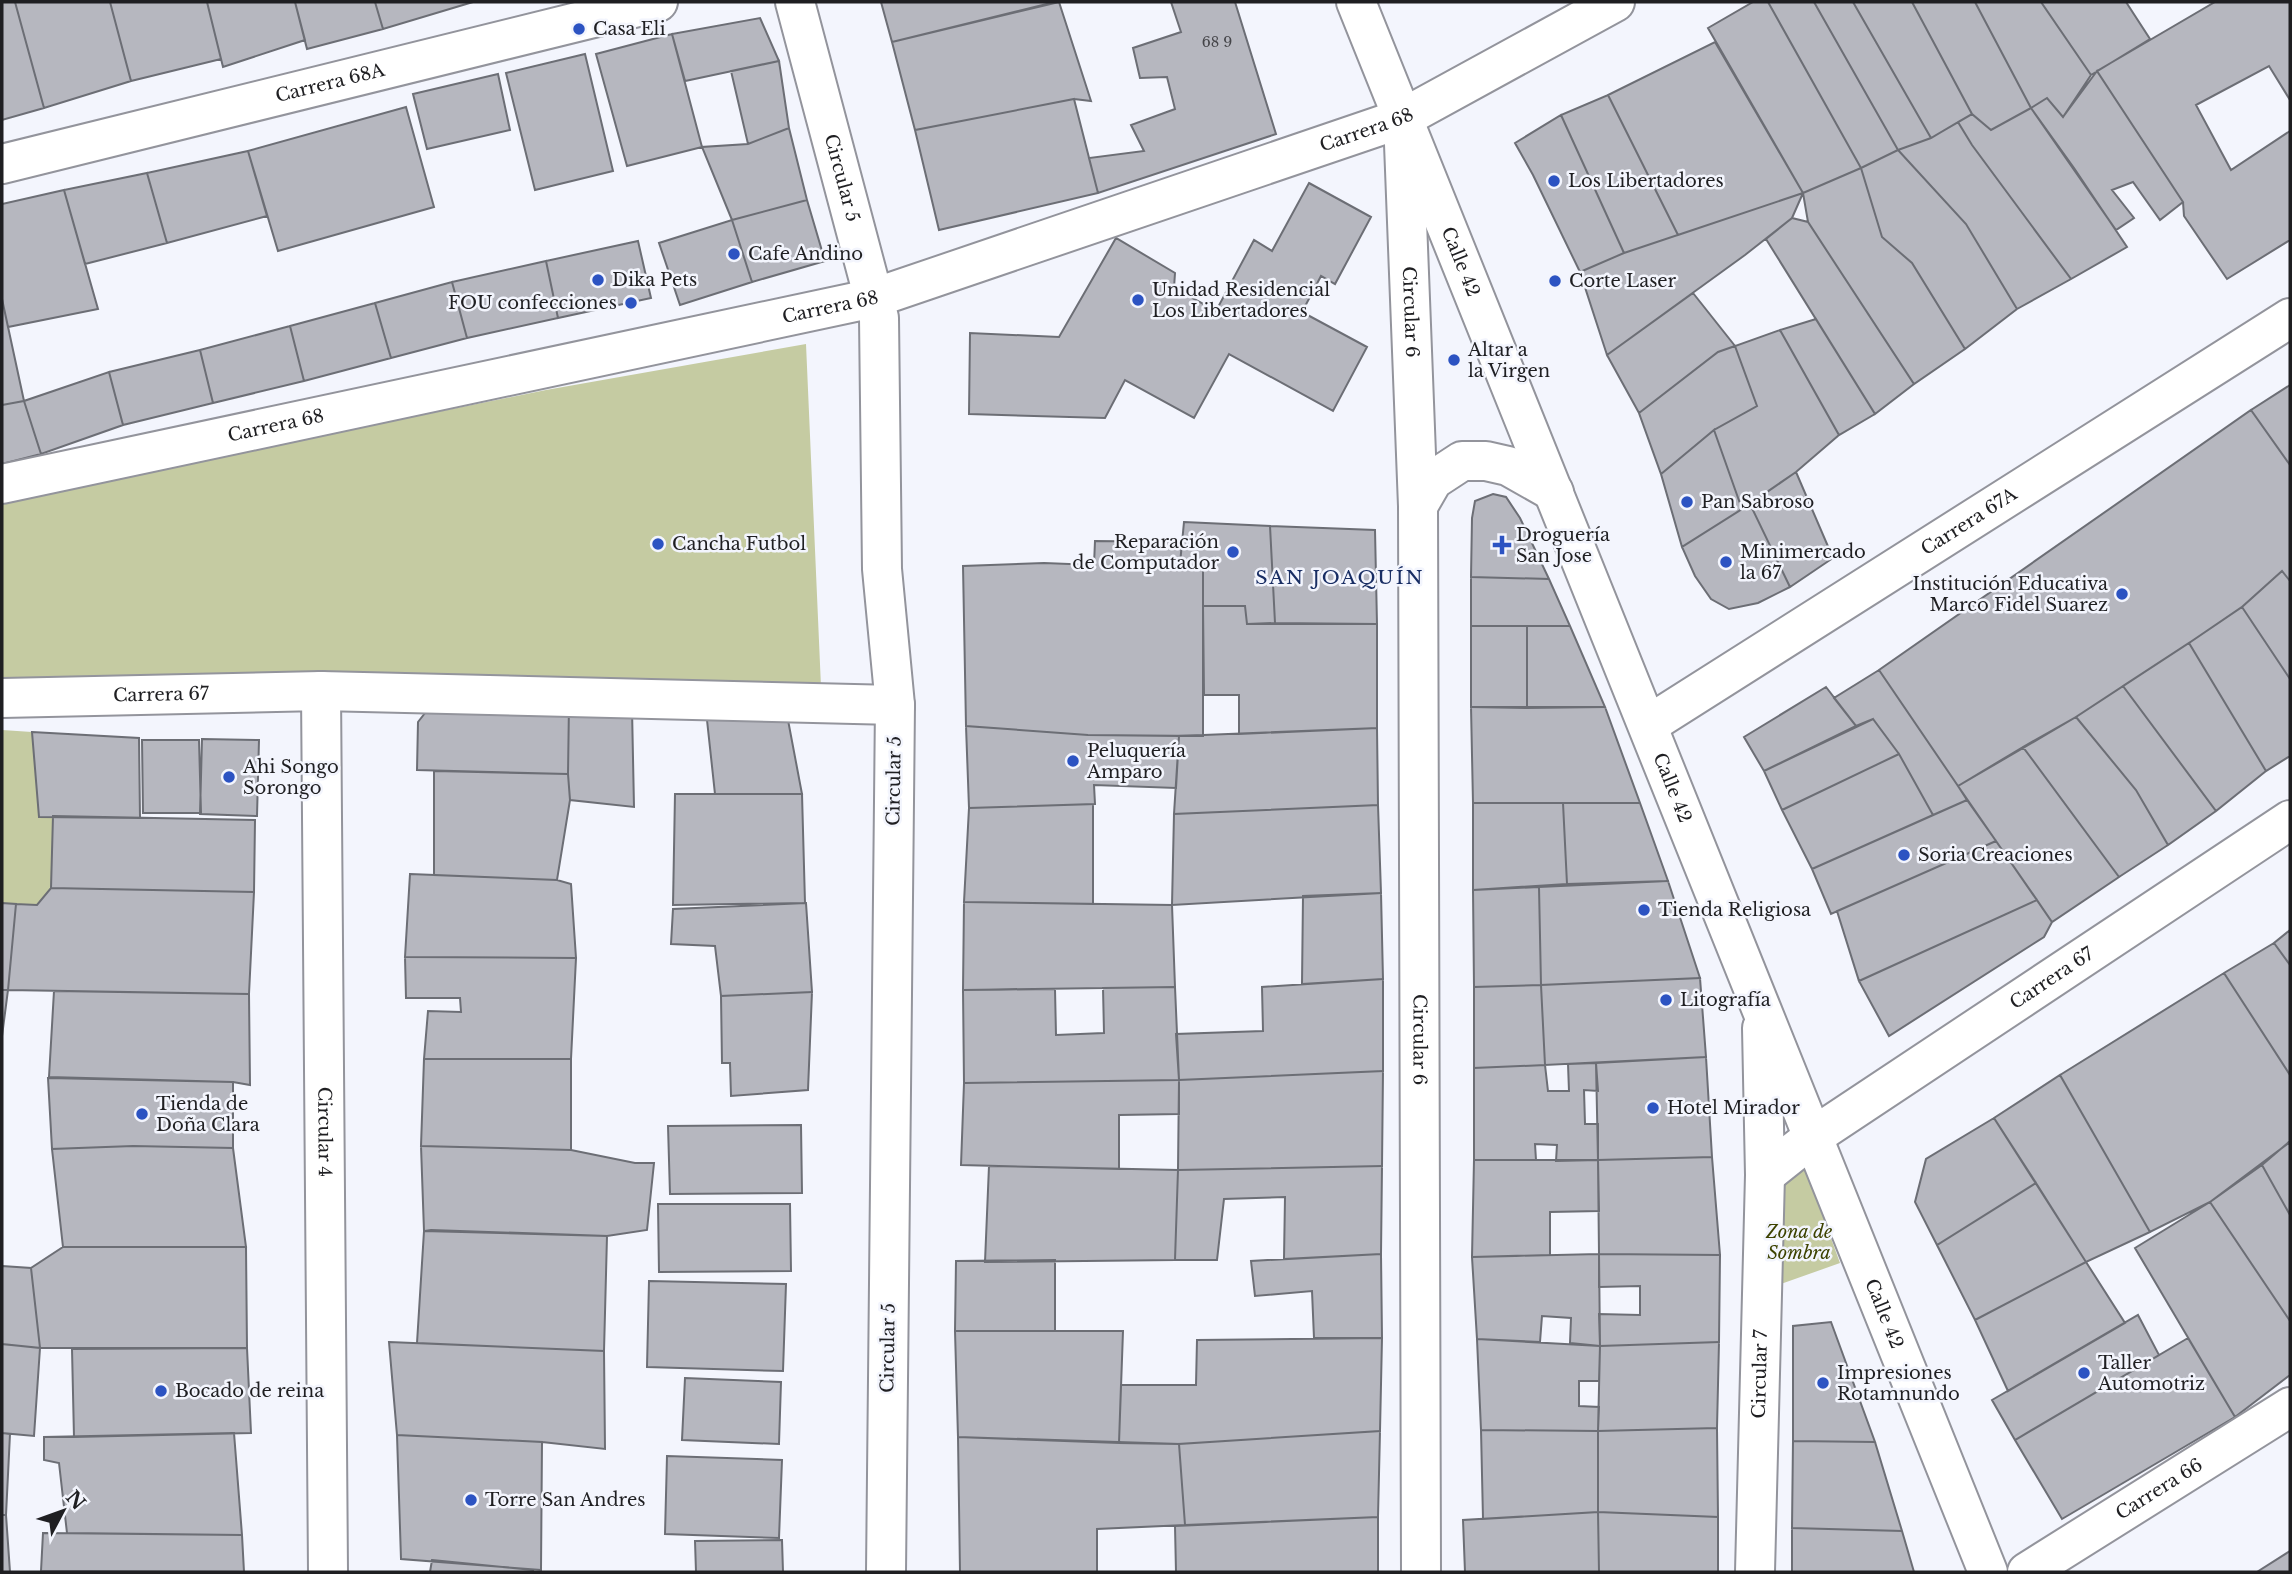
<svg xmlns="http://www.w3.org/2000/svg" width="2292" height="1574" font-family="'Libre Baskerville',serif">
<rect width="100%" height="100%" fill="#f3f5fd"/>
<path fill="#c5cba2" d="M806,344L821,687L317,674L2,679V500L546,390Z
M2,730L32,732L39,816H53L51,888L37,905L2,903Z
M1802,1159L1840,1263L1767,1289L1768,1171Z"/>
<path fill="#b6b7bf" stroke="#6c6e75" stroke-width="2" d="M2,2H15L44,108L2,120Z
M15,2H110L131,81L44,108Z
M110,2H207L221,59L131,81Z
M207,2H295L305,40L223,67Z
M295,2H375L383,29L307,49Z
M375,2H473L383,29Z
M881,2H1055L892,42Z
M1059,2L1091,101L1074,99L915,130L892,42Z
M1171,2H1235L1276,134L1098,193L1089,158L1144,151L1131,125L1175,109L1167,77L1140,78L1133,48L1181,32Z
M1753,2H1768L1861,168L1803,193L1708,28Z
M1768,2H1814L1898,150L1861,168Z
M1814,2H1853L1931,138L1898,150Z
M1853,2H1912L1972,114L1931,138Z
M1912,2H1975L2031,108L1991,130L1972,114Z
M1975,2H2041L2091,75L2063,117L2047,98L2031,108Z
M2041,2H2126L2150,39L2091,75Z
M2215,2H2290V100L2269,66L2196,105L2231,170L2290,131V240L2227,279L2184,216L2183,202L2097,71Z
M760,18L779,61L685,81L672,34Z
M672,34L702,147L627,166L596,54Z
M1715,42L1803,193L1678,235L1608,95Z
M585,54L613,171L535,190L506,73Z
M779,61L789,128L748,144L731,71Z
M2097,71L2183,202L2160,220L2133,182L2112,190L2134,218L2116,230L2031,108L2047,98L2063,117Z
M498,74L510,130L427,149L413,94Z
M1608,95L1678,235L1624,253L1561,115Z
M1074,99L1098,193L939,230L915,130Z
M406,107L434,207L278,251L248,151Z
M2031,108L2074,168L2127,247L2071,279L1972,145L1958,122L1972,114L1991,130Z
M1561,115L1624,253L1580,272L1533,175L1515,143Z
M1958,122L1972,145L2071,279L2017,309L1966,224L1898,150L1931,138Z
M789,128L807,200L732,220L702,147L748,144Z
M1898,150L1966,224L2017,309L1965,349L1912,263L1882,237L1861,168Z
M248,151L267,216L167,243L147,173Z
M1861,168L1882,237L1912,263L1965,349L1914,384L1808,222L1803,193Z
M147,173L167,243L85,264L64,190Z
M1309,183L1371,217L1335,284L1321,276L1302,312L1367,347L1333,411L1229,354L1194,418L1125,380L1105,418L969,414L970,333L1059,337L1116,238L1175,273L1174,288L1216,311L1254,240L1272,251Z
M64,190L98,309L8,327L2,299V204Z
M1803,193L1792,218L1745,255L1607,355L1580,272L1624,253Z
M807,200L825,261L752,282L732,220Z
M1792,218L1808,222L1914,384L1875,414L1766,239Z
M732,220L752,282L680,305L659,243Z
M638,241L651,298L558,318L546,261Z
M546,261L558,318L467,338L452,282Z
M452,282L467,338L391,358L375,303Z
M1693,293L1735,346L1718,352L1639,413L1607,355Z
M2,299L24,401L2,405Z
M375,303L391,358L304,381L290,326Z
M1816,319L1875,414L1839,435L1780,330Z
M290,326L304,381L213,403L200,350Z
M1780,330L1839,435L1796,472L1742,509L1714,430L1757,406L1735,346Z
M1735,346L1757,406L1714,430L1661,474L1639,413L1718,352Z
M200,350L213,403L123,425L109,372Z
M109,372L123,425L41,454L24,401Z
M2290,385V465L2251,410Z
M24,401L41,454L2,464V405Z
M2251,410L2290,465V581L2282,571L2242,607L2189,643L2076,717L1958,786L1879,670Z
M1714,430L1742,509L1682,547L1661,474Z
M1796,472L1833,558L1790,587L1750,504Z
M1493,494L1506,497L1520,518L1549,579L1471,577L1472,518L1475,501Z
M1750,504L1790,587L1758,603L1729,609L1711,599L1695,576L1682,547Z
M1184,522L1270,526L1275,623L1247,624L1245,606H1203V567L1180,564Z
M1270,526L1375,530L1377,624L1275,623Z
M1095,541L1182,542L1180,564L1203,567V736L1088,735L966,726L963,566L1044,563L1094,565Z
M2282,571L2290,581V679L2242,607Z
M1471,577L1549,579L1570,626H1471Z
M1203,606H1245L1247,624H1377V728L1239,734V695H1204Z
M2242,607L2290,679V756L2266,771L2189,643Z
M1471,626H1527V708L1471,707Z
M1527,626H1570L1605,707L1527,708Z
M2189,643L2266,771L2216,811L2123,686Z
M1879,670L1958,786L1967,800L1933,815L1899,754L1873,719L1856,726L1834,698Z
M2123,686L2216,811L2168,845L2136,790L2076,717Z
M1826,687L1856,726L1764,771L1744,737Z
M569,704L568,774L417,770L418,722L429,708Z
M569,704L632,709L634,807L570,800L568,774Z
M1471,707H1605L1640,803H1473Z
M2076,717L2136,790L2168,845L2119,877L2023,747Z
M1873,719L1899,754L1782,810L1764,771Z
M707,720H788L802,794H715Z
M966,726L1088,735L1179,736L1176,788L1094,785L1095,804L969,808Z
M1377,728L1378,805L1174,814L1179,736Z
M32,732L139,738L140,818L39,817Z
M202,739L259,740L257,816L200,814Z
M142,740H199L201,813H143Z
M2023,747L2119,877L2052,922L1958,786Z
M1899,754L1933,815L1812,869L1782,810Z
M434,771L568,774L570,800L557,880L434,875Z
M675,794H802L805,903L673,905Z
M1967,800L1996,841L1831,914L1812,869Z
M1473,803H1563L1567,884L1473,890Z
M1563,803H1640L1668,881L1567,884Z
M1093,804V904L964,902L969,808Z
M1378,805L1381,893L1172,905L1174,814Z
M53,816L255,820L254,892L51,888Z
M1996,841L2037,900L1859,981L1837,911Z
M410,874L557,880L571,884L576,958L405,957Z
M1668,881L1700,978L1541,985L1539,887Z
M1539,887L1541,985L1474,987L1473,890Z
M51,888L254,892L249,994L8,990L16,904L37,905Z
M1381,893L1383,979L1302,984L1303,896Z
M2037,900L2052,922L2044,937L1889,1036L1859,981Z
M964,902L1172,905L1175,987L963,990Z
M2,903L16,904L8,990H2Z
M806,903L812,992L721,996L715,946L671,944L673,909Z
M2290,930V965L2274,943Z
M2274,943L2290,965V1075L2224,973Z
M405,957L576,958L571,1059H424L428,1011L461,1012L460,998H406Z
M2224,973L2290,1075V1142L2210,1202L2150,1232L2060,1075Z
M1700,978L1706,1057L1545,1065L1541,985Z
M1383,979V1071L1179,1080L1176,1034L1263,1031L1262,987Z
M1541,985L1545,1065L1474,1068V987Z
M1175,987L1179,1080L964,1083L963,990L1055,989L1056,1035L1104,1033L1103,988Z
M2,990H8L2,1036Z
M54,991L249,994L250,1085L233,1082L49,1077Z
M812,992L808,1090L731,1096L730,1063H722L721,996Z
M1706,1057L1712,1157L1598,1160L1596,1063Z
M424,1059H571V1150L421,1146Z
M1596,1063L1598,1091L1584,1090L1585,1124H1598V1160L1556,1161L1557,1145L1535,1144L1536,1160H1474V1068L1545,1065L1548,1091H1569L1568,1064Z
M1383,1071L1382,1166L1178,1170L1179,1080Z
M2060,1075L2150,1232L2086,1262L1994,1118Z
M48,1078L233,1082V1148L133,1146L52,1149Z
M1179,1080V1114L1119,1115V1169L961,1165L964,1083Z
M1994,1118L2036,1183L1937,1245L1915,1202L1926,1159Z
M801,1125L802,1193L670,1194L668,1126Z
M2290,1141V1215L2262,1165Z
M133,1146L233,1148L246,1247H63L52,1149Z
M421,1146L571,1150L635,1163H654L647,1230L607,1236L424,1231Z
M1712,1157L1720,1255L1599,1254L1598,1160Z
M1474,1160H1598L1599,1211L1550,1212V1255L1472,1257Z
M2262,1165L2290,1215V1321L2210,1202Z
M989,1166L1178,1170L1175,1260L985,1262Z
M1382,1166L1381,1254L1284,1259L1285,1197L1224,1199L1217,1260H1175L1178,1170Z
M2036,1183L2086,1262L1975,1320L1937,1245Z
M2210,1202L2290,1321V1375L2235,1417L2135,1248Z
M658,1204H790L791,1271L659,1272Z
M431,1230L607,1236L604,1351L417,1343L424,1231Z
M63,1247H246L247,1348H40L31,1268Z
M1381,1254L1382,1338H1314L1312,1291L1255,1296L1251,1261Z
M1599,1254L1600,1346L1570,1343L1571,1318L1542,1316L1540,1342L1477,1339L1472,1257Z
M1599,1254L1720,1255L1719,1342L1600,1346L1599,1314L1640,1315V1286L1599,1287Z
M1055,1260V1331H955L956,1261Z
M2086,1262L2125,1323L2008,1391L1975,1320Z
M2,1266L31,1268L40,1348L2,1344Z
M649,1281L786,1284L783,1371L647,1367Z
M2138,1315L2159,1355L2015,1440L1992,1400Z
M1831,1322L1875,1442L1793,1441V1326Z
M955,1331H1123L1119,1443L958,1437Z
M1382,1338L1380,1431L1179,1444L1119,1443L1121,1385H1196L1197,1340Z
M2188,1338L2235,1417L2062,1519L2015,1440Z
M1477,1339L1600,1346L1599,1381H1579V1406L1599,1407L1598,1431L1481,1430Z
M389,1342L604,1351L605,1449L542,1442L397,1435Z
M1719,1342L1717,1428L1598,1431L1600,1346Z
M2,1344L40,1348L34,1436L2,1433Z
M247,1348L251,1433L74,1437L72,1349Z
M685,1378L781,1382L779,1444L682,1440Z
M1717,1428L1718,1517L1598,1512V1431Z
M1481,1430L1598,1431V1512L1483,1519Z
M1380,1431L1378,1517L1185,1525L1179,1444Z
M2,1433L10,1434L6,1515H2Z
M234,1433L242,1535L67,1533L59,1463L44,1460V1437Z
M397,1435L542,1442L541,1570L401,1559Z
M958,1437L1179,1444L1185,1525L1097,1529V1572H960Z
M1793,1441L1875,1442L1902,1531L1792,1528Z
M667,1456L782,1460L779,1538L665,1534Z
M1598,1512L1599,1572H1465L1463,1520Z
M1598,1512L1718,1517V1572H1599Z
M2,1515H6L10,1572H2Z
M1378,1517V1572H1176L1175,1526Z
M1792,1528L1902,1531L1914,1572H1792Z
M43,1533L242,1535L244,1572L41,1571Z
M782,1540L783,1572H696L695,1541Z
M2290,1551V1572H2257Z
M432,1560L533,1570V1572H430Z"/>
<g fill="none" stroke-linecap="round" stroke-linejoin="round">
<g stroke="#93949c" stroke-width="42">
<path id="pedestrian" d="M321,691L895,705"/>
</g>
<g stroke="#93949c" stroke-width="42">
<g id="minor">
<path id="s1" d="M795,2L879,318L882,569L895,705L886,1572"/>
<path id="s2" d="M1356,2L1988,1572"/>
<path id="s3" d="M1404,144L1418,506L1421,1572"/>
<path id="s4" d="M2,164L658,2"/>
<path id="s5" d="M2,484L874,298L1403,118L1615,2"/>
<path d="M1418,506L1433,480L1462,461H1486L1508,466L1554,492"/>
<path id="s6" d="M2,698L321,691L328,1572"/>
<path id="s7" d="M1648,725L2290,318"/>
<path id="s8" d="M1765,1175L1814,1136L2290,820"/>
<path id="s9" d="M1755,1572L1765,1175L1762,1028"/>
<path id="s10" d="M2027,1572L2290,1407"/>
</g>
</g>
<use href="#pedestrian" stroke="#fff" stroke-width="38"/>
<use href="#minor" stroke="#fff" stroke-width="38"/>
</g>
<g fill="#2c53c2" stroke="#f3f5fd" stroke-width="2.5">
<circle cx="579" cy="29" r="7"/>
<circle cx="1554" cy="181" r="7"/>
<circle cx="734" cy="254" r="7"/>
<circle cx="598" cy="280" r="7"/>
<circle cx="1555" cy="281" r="7"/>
<circle cx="1138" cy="300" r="7"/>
<circle cx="631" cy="303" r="7"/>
<circle cx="1454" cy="360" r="7"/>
<circle cx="1687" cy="502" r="7"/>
<circle cx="658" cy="544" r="7"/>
<path d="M1498.5 534.5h7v7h7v7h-7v7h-7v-7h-7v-7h7z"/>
<circle cx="1233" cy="552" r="7"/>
<circle cx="1726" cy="562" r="7"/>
<circle cx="2122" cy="594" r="7"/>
<circle cx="1073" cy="761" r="7"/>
<circle cx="229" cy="777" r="7"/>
<circle cx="1904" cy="855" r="7"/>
<circle cx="1644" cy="910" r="7"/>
<circle cx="1666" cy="1000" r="7"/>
<circle cx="1653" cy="1108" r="7"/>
<circle cx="142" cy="1114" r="7"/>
<circle cx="2084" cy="1373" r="7"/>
<circle cx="1823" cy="1383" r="7"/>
<circle cx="161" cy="1391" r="7"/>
<circle cx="471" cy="1500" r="7"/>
</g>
<g text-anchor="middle" stroke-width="5" stroke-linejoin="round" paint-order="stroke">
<g font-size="14" fill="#454549">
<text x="1217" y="47">68 9</text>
</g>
<g font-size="18" fill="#1f1f22" stroke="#f3f5fd" text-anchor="start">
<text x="593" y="35">Casa Eli</text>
<text x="1568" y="187">Los Libertadores</text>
<text x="748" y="260">Cafe Andino</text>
<text x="612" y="286">Dika Pets</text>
<text x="1569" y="287">Corte Laser</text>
<text x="1152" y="296">Unidad Residencial<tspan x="1152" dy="21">Los Libertadores</tspan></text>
<text x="617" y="309" text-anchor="end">FOU confecciones</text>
<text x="1468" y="356">Altar a<tspan x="1468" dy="21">la Virgen</tspan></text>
<text x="1701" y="508">Pan Sabroso</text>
<text x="1516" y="541">Droguería<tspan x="1516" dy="21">San Jose</tspan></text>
<text x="1219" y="548" text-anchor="end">Reparación<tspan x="1219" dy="21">de Computador</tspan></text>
<text x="672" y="550">Cancha Futbol</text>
<text x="1740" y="558">Minimercado<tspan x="1740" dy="21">la 67</tspan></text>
<text x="2108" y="590" text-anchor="end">Institución Educativa<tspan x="2108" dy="21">Marco Fidel Suarez</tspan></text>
<text x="1087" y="757">Peluquería<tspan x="1087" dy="21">Amparo</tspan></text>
<text x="243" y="773">Ahi Songo<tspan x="243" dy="21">Sorongo</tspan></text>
<text x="1918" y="861">Soria Creaciones</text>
<text x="1658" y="916">Tienda Religiosa</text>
<text x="1680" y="1006">Litografía</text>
<text x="156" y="1110">Tienda de<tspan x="156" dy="21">Doña Clara</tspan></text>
<text x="1667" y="1114">Hotel Mirador</text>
<text x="2098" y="1369">Taller<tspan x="2098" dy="21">Automotriz</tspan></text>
<text x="1837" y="1379">Impresiones<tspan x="1837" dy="21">Rotamnundo</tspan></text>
<text x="175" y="1397">Bocado de reina</text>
<text x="485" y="1506">Torre San Andres</text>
</g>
<g font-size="18" fill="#1f1f22" stroke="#f3f5fd">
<text dy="6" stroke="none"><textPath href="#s4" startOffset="338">Carrera 68A</textPath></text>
<text dy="6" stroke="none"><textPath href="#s5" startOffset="1412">Carrera 68</textPath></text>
<text dy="6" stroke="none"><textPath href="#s1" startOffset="182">Circular 5</textPath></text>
<text dy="6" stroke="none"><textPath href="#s2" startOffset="280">Calle 42</textPath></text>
<text dy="6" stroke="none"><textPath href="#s5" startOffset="847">Carrera 68</textPath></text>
<text dy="6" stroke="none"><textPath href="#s3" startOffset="168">Circular 6</textPath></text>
<text dy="6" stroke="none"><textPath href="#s5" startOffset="280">Carrera 68</textPath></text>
<text dy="6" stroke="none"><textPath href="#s7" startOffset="380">Carrera 67A</textPath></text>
<text dy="6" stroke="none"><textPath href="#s6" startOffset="159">Carrera 67</textPath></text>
<text transform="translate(894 781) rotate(-89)" y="6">Circular 5</text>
<text dy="6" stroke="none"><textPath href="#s2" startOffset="847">Calle 42</textPath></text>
<text dy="6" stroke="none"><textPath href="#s8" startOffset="348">Carrera 67</textPath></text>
<text dy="6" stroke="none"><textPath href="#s3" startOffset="896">Circular 6</textPath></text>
<text dy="6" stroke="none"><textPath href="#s6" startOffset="760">Circular 4</textPath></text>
<text dy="6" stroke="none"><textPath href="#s2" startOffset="1414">Calle 42</textPath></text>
<text transform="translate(888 1348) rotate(-89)" y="6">Circular 5</text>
<text dy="6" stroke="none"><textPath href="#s9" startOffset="198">Circular 7</textPath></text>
<text dy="6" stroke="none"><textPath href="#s10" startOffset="156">Carrera 66</textPath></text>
</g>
<g font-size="18" font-style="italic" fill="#3d4200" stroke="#f3f5fd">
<text x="1799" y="1238">Zona de<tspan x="1799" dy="21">Sombra</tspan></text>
</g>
<g font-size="19" letter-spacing="2" fill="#182d63" stroke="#f3f5fd">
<text x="1340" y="584">SAN JOAQUÍN</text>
</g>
</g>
<rect width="2292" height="1574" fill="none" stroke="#1f1f22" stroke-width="7"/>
<g transform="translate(63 1511) rotate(49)" stroke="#f3f5fd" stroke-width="5" paint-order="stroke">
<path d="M0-5L12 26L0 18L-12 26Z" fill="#1f1f22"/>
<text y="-10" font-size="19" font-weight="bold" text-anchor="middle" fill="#1f1f22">N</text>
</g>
</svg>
